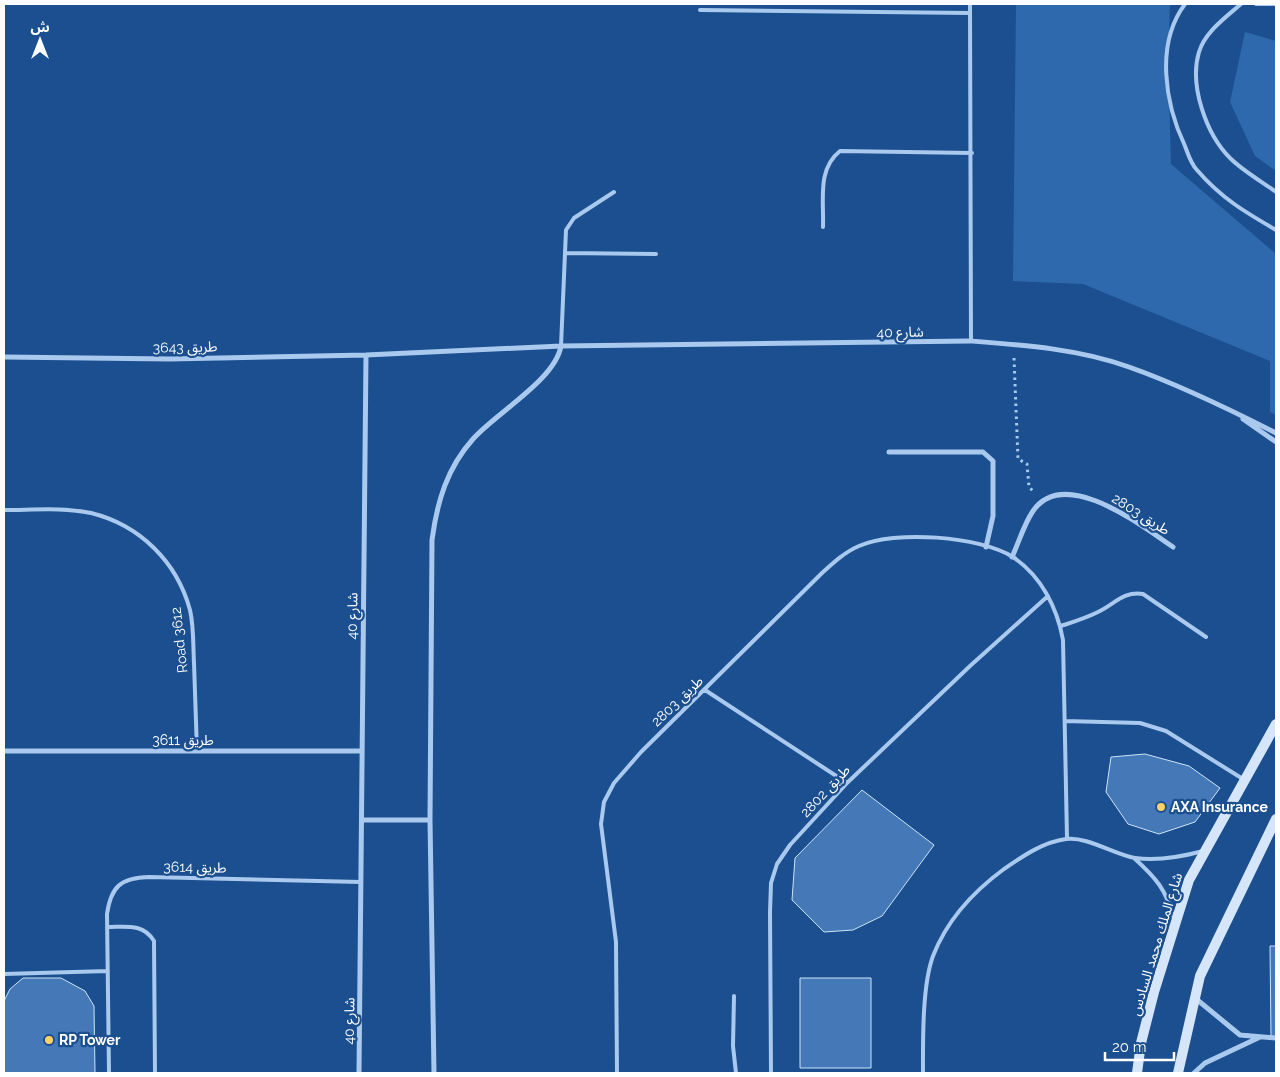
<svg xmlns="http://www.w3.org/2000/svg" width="1280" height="1077" font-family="Raleway,'Noto Sans Arabic',sans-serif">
<rect width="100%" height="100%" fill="#1b4f8f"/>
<path fill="#2e69ad" d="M1016,4H1170L1168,62L1171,164L1276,254V415L1270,412V361L1083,284L1013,281Z
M1245,32L1276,41V171L1255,156L1230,102Z"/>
<path fill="#4478b7" stroke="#cfe3fa" d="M1145,754L1189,766L1220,788L1195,822L1159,834L1128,824L1106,792L1111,757Z
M862,790L934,845L882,916L853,930L824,932L792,900L795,858Z
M1270,946H1276V1037H1271Z
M23,978H61L85,991L94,1006L95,1073H4V1001L10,989Z
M800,978H871V1068H800Z"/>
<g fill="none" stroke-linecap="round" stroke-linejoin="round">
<path stroke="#a9c9ee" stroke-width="3" stroke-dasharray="2.5 4" stroke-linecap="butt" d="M1014,358L1018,459L1027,464L1029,487L1035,493"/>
<path stroke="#a9c9ee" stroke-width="4" d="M970,4L971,341
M1185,4C1155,44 1165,104 1185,146C1188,154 1191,164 1197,170C1221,198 1245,212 1276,230
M1241,4C1226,17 1205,32 1199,52C1189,85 1206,134 1230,158C1243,171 1261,181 1276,192
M1256,4H1276
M700,10L970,13
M823,227C824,200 817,169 840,151L972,153
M565,253L656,254
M561,346L566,230L574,218L614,192
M4,510C32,510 63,507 91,513C140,525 177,562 190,610C194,627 193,646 194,663C195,692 196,722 197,751
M1061,626C1073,622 1086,618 1098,612C1115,604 1123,591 1143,594L1206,637
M705,690L847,783
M1065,721L1140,723L1166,731L1243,779
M1134,858C1156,878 1166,889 1174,919
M107,927C126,927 143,923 154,941L155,1073
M4,974L108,971
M734,996L733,1046L736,1073
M109,1073L107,914C111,886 121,878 149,877L361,882
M617,1073L616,942L601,824L604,802L614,783L641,752L822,573C834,562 845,552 859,546C895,530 979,536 1013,557C1041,576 1057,607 1063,640L1067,838
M771,1073L770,912L771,883L777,864L790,845L847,783L970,666L1048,596
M923,1073C923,1041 922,986 933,956C947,920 974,891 1004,869C1023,856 1043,842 1066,839C1087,836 1115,855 1135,858C1158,861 1181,857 1203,851"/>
<path stroke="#a9c9ee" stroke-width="5" d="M4,357L170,359L366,355L561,346L971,341C1024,345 1079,349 1129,367C1180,385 1229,409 1276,433
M1243,419L1276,442
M889,452H983L993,461V516L986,547
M1012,557C1019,542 1024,524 1033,511C1065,465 1143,527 1173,547
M4,751H362
M362,820H430
M1195,998L1240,1035L1276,1038
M359,1073L366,355
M434,1073L430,820L432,540C437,502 447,468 473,439C496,413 555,380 561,346
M1194,1073L1205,1063L1258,1038"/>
<path stroke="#d6e6fa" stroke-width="10" d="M1137,1073L1141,1043L1154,992L1189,880L1276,724
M1178,1073L1200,976L1276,819"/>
</g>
<g fill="#ffd166" stroke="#1b4f8f" stroke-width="2">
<circle cx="1161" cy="807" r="5"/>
<circle cx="49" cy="1040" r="5"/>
</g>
<g text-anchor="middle" stroke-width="4.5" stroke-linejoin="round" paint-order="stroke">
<g font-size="14" fill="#fff" stroke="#1b4f8f">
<text transform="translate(900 332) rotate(-1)" y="5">شارع 40</text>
<text transform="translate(185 347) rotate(-1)" y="5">طريق 3643</text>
<text transform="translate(1141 514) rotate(32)" y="5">طريق 2803</text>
<text transform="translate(352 616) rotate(-89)" y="5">شارع 40</text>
<text transform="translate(179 640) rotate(-96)" y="5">Road 3612</text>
<text transform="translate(677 701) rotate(-44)" y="5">طريق 2803</text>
<text x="183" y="745">طريق 3611</text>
<text transform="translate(825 791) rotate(-47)" y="5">طريق 2802</text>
<text transform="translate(195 867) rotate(1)" y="5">طريق 3614</text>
<text transform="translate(1156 944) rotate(-73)" y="5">شارع الملك محمد السادس</text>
<text transform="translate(349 1021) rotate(-89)" y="5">شارع 40</text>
</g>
<g font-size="14" font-weight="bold" fill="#fff" stroke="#1b4f8f" text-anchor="start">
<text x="1171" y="812">AXA Insurance</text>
<text x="59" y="1045">RP Tower</text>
</g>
</g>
<rect width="1280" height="1077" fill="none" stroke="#ffffff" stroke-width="10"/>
<g transform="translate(40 40)" stroke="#1b4f8f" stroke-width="4" paint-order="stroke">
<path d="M0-4L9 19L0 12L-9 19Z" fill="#ffffff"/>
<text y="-8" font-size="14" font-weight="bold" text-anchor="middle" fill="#ffffff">ش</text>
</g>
<path d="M1105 1052v8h69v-8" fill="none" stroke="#ffffff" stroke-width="2.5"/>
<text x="1112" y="1052" font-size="15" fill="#ffffff" stroke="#1b4f8f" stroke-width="4" paint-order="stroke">20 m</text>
</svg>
